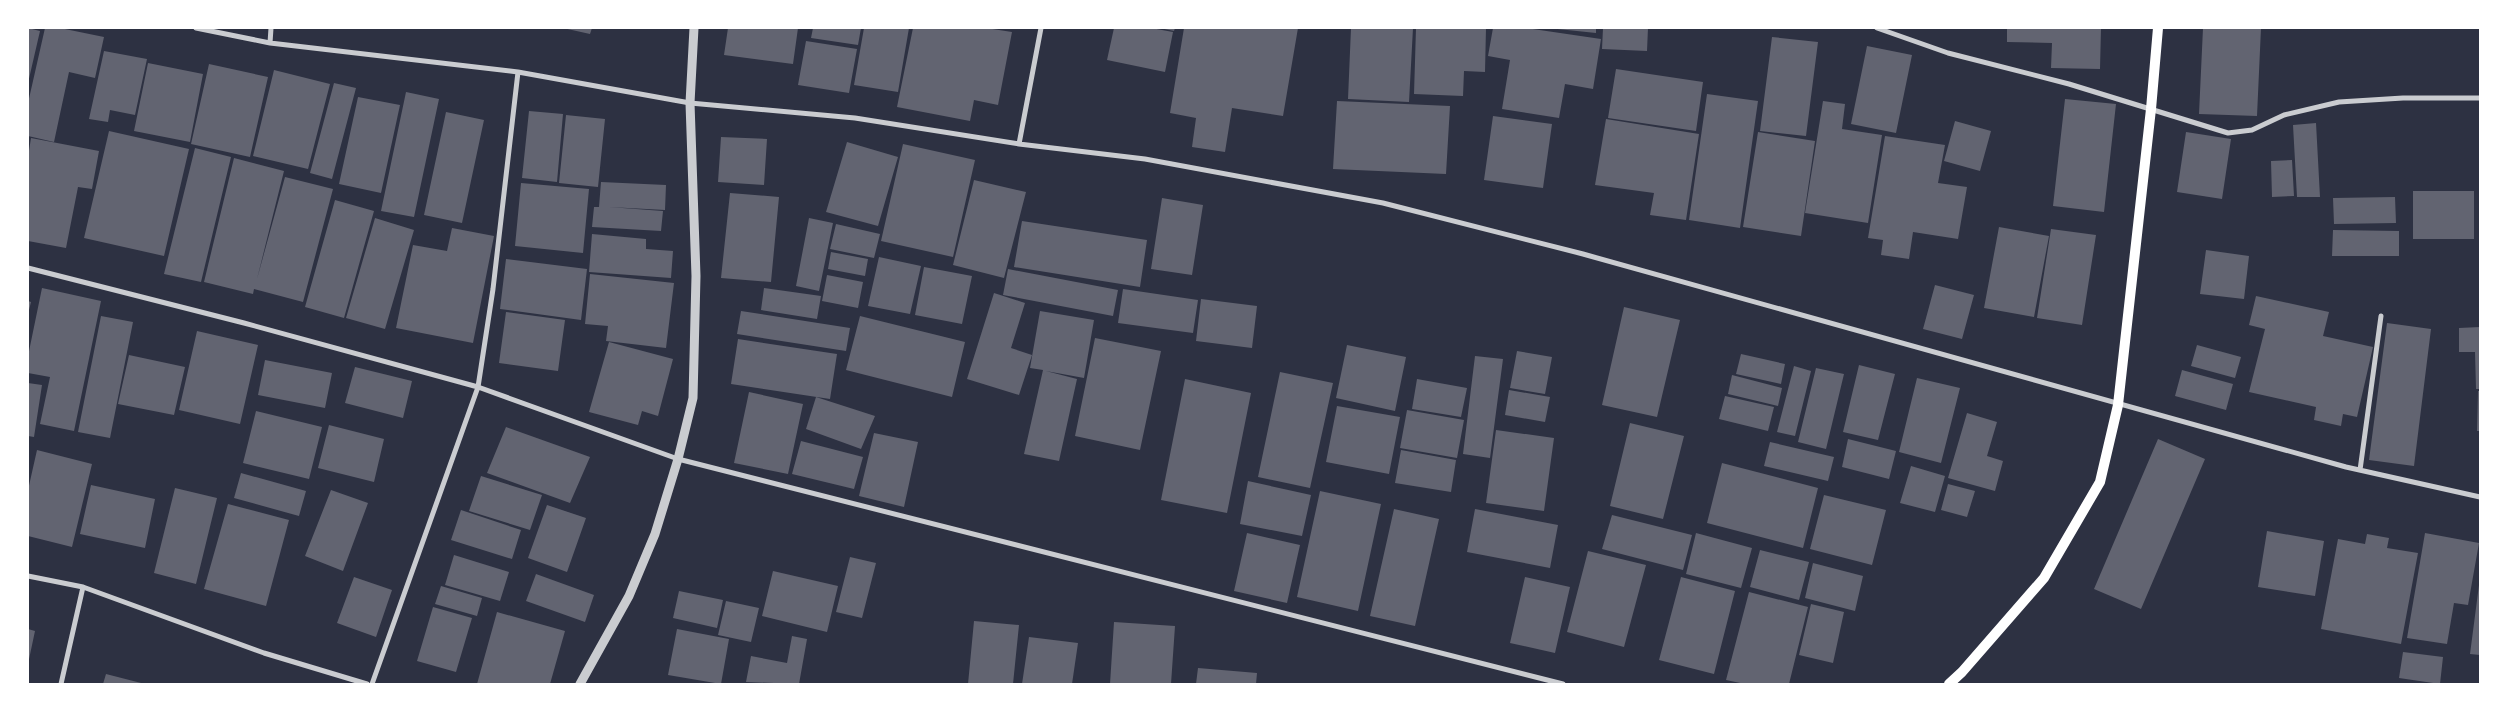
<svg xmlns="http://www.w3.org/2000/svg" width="2508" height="712" font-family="'IBM Plex Serif',serif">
<rect width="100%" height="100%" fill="#2d3142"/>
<path fill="#626471" d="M28,28L40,31L28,83Z
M45,28H60L104,37L95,78L69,72L54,142L28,136V103Z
M563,28H592L590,34Z
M728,28H798L793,64L724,55Z
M813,28H861L858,45L811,38Z
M864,28H909L898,92L854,85Z
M913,28H986L1012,32L998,105L974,100L970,121L897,107Z
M1114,28H1151L1173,32L1165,72L1107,60Z
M1160,28H1175L1174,31Z
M1184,28H1298L1283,116L1232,108L1225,152L1192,147L1196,118L1170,113Z
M1351,28H1413L1409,102L1348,99Z
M1416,28H1486L1485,72L1464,71L1463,96L1414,94Z
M1493,28H1526L1601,39L1593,89L1565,84L1559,118L1502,109L1510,60L1488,56Z
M1548,28H1596V33Z
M1603,28H1648L1647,51L1602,49Z
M2007,28H2101L2100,69L2051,68L2052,43L2007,42Z
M2203,28H2261L2257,116L2199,114Z
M1772,37L1818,42L1806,136L1760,131Z
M806,41L857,49L849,93L798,85Z
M1867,46L1912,55L1896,133L1851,124Z
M104,51L147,59L135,115L110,110L108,122L89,119Z
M148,63L203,74L190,142L134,131Z
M209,64L268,77L250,157L191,144Z
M1616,69L1703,82L1696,131L1608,118Z
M274,70L330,84L308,169L253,156Z
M334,83L356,88L332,179L310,173Z
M406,92L439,99L414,217L381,211Z
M1707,94L1758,101L1740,228L1689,220Z
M358,97L400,105L381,193L339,184Z
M2065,99L2116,104L2104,212L2053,206Z
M1337,101L1450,106L1446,174L1333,169Z
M1823,101L1845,104L1842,129L1882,135L1868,223L1805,213Z
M529,111L563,114L557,182L522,178Z
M446,112L484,120L462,223L424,215Z
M566,115L605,119L598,187L559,183Z
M1493,116L1552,124L1543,188L1484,180Z
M1606,119L1699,134L1686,220L1650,215L1654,193L1595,185Z
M1955,121L1991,131L1980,171L1944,161Z
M2316,123L2320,197H2297L2293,125Z
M109,131L189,149L164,256L84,238Z
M1758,132L1815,141L1801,236L1743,227Z
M2186,132L2231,139L2222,199L2177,192Z
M1885,136L1945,145L1938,183L1967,187L1958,239L1913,232L1909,259L1881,255L1883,240L1868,238Z
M721,137L767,139L764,185L718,182Z
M31,138L99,151L92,189L78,187L66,248L28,241V157Z
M847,142L898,157L878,226L826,212Z
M903,144L975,160L953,257L881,241Z
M195,148L231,157L201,282L164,274Z
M234,158L284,171L257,279L285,177L333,189L303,302L254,289L253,294L204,282Z
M2292,160L2294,196L2272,197L2271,161Z
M974,180L1026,192L1004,278L953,265Z
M601,182L666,185L665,210L609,207L663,211L661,231L592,227L594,207H599Z
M521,183L589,189L583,253L515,246Z
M2413,191H2474V239H2413Z
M730,193L779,197L771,282L721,278Z
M2395,197L2396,223L2334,224L2333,198Z
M1162,198L1203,205L1192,275L1151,269Z
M335,200L374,211L344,318L305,307Z
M375,218L414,230L385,329L346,318Z
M809,218L833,223L819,291L796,286Z
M1022,221L1147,240L1140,287L1014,267Z
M836,224L880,234L874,258L830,249Z
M1999,227L2049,236L2034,317L1984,308Z
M452,228L494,236L473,343L396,328L413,245L447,251Z
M2051,229L2096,235L2082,325L2037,318Z
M2333,230L2399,231V256H2332Z
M592,234L646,239V249L673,251L671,278L589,272Z
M2206,250L2249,256L2244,299L2200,294Z
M831,252L868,259L865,276L828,269Z
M879,257L921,266L910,314L868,306Z
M506,259L587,269L581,320L500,309Z
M924,267L972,276L962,324L915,315Z
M1008,269L1118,290L1113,316L1003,295Z
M590,274L674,283L666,348L606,341L608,326L585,324Z
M827,275L863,282L858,308L822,301Z
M1935,285L1974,295L1962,339L1923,329Z
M42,288L101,301L74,431L40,424L50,377L28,373V356Z
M764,288L821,296L817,319L761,310Z
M1123,289L1198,300L1193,333L1118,323Z
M994,293L1025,303L1011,348L1032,355L1019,395L967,379Z
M2256,296L2329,312L2323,336L2373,347L2357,417L2343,414L2341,426L2314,420L2316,407L2249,392L2265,329L2249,325Z
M1201,299L1257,306L1252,348L1196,341Z
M28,301L31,302L28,314Z
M1624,307L1680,320L1657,417L1602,405Z
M741,311L850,328L846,351L737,334Z
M1040,311L1094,320L1084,378L1046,371L1077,379L1059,461L1024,454L1043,370L1030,368Z
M506,312L565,320L558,371L499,363Z
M101,316L133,322L110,438L78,432Z
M860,316L965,342L952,397L846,370Z
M2387,323L2431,329L2414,466L2369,460Z
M2480,327V389H2476L2475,352H2459V328Z
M197,331L258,345L240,424L179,410Z
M1095,338L1161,351L1140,450L1075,436Z
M738,339L837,354L830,399L731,384Z
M609,342L673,359L658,416L642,411L638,425L589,412Z
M1347,345L1406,357L1395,411L1336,398Z
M2197,345L2241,357L2235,378L2191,366Z
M1517,351L1552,357L1545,394L1510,388Z
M1741,354L1785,364L1781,384L1736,374Z
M129,355L185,367L174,415L118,404Z
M1475,356L1503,359L1490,458L1463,454Z
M265,360L332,373L325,408L258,395Z
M1859,365L1895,374L1878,440L1843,432Z
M1794,366L1811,371L1795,436L1777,432Z
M355,367L412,381L403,418L345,403Z
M1816,368L1844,374L1826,449L1798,442Z
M2182,370L2233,384L2226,410L2175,396Z
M1280,372L1333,383L1310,488L1258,477Z
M1732,375L1782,388L1778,406L1728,394Z
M1917,378L1960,388L1941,463L1899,452Z
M1185,379L1251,393L1227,513L1161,500Z
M1417,379L1467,388L1461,417L1412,409Z
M28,383L42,385L34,437L28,436Z
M1509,390L1550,397L1545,422L1505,415Z
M2478,391H2480V431H2477Z
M749,392L803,404L788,474L734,463Z
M1725,396L1774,407L1768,431L1719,419Z
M816,397L875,416L861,449L806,429Z
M1337,406L1400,417L1389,474L1326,462Z
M1407,410L1464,420L1457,458L1400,448Z
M256,411L322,427L309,479L243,463Z
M1967,413L1997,422L1987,456L2003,461L1995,491L1948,478Z
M1630,423L1684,436L1663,519L1610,506Z
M329,425L384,439L374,482L318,468Z
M506,427L590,457L570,503L487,473Z
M1496,430L1554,438L1544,511L1486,503Z
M874,433L918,442L904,507L859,496Z
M1848,439L1896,451L1889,479L1842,467Z
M2158,439L2205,459L2141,609L2094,589Z
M801,441L863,457L854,489L792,474Z
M1770,442L1834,457L1828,481L1764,466Z
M37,450L92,464L72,547L28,536V490Z
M1401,450L1456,460L1451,492L1395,483Z
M1722,463L1818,488L1803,548L1707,523Z
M1911,466L1945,476L1935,512L1900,503Z
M241,473L306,491L299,516L234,498Z
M481,476L542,495L530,530L469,511Z
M1248,481L1311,495L1302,536L1240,524Z
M1948,484L1975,491L1967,517L1941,510Z
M91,485L155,499L145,548L80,534Z
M175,488L217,498L196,584L154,573Z
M331,490L368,503L343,571L305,556Z
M1320,491L1381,504L1358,611L1297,597Z
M1824,495L1886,510L1872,565L1810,549Z
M228,504L289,520L266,606L204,589Z
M547,505L586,518L567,572L528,558Z
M1394,509L1439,519L1415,626L1370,616Z
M1475,509L1558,525L1550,568L1467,552Z
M461,510L521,530L512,559L451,540Z
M1612,515L1692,535L1683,570L1602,549Z
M2267,531L2324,541L2315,596L2258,587Z
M1247,533L1300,545L1287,603L1234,591Z
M1696,533L1752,548L1741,588L1686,574Z
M2425,533L2479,543L2468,605L2454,603L2447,644L2407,638Z
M2367,534L2389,538L2387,548L2418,553L2401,644L2321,629L2338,539L2365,544Z
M1760,550L1809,562L1799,600L1750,587Z
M1588,551L1646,565L1624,647L1567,632Z
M454,555L509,572L500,601L445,585Z
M850,557L876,563L862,618L836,612Z
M1813,563L1863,576L1855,611L1805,598Z
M773,571L838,586L827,632L762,616Z
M536,574L594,595L585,622L526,601Z
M354,577L392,590L376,637L337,623Z
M1525,577L1570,587L1555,653L1510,643Z
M1681,577L1735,591L1714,674L1659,660Z
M2479,585H2480V655L2470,654Z
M441,586L482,598L477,616L435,604Z
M679,591L723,600L717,628L673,618Z
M1749,592L1808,607L1789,684H1745L1726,680Z
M726,601L759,608L751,642L718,635Z
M1811,604L1844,612L1833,663L1799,655Z
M433,607L472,618L456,672L417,661Z
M497,612L565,631L550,684H477Z
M974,621L1019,625L1013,684H968Z
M1114,622L1175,626L1171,684H1110Z
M28,629L35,631L28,664Z
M677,629L729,639L721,684L668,675Z
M792,636L807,639L799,684L746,682L751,656L787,663Z
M1029,637L1078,643L1072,684H1022Z
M2403,652L2443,657L2440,684L2399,678Z
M1198,668L1257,673L1256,684H1196Z
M106,674L145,684H103Z"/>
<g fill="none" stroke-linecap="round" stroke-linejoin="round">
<path stroke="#caccd0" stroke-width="5" d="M196,28L270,43L518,72L690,103L855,118L1019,144L1145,159L1383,203L1583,254L2346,467L2480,497
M1877,28L1948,53L2069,84L2228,133L2252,130L2284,115L2339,102L2403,98H2480
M270,43L271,28
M1019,144L1041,28
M28,268L244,323L478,387L678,459L1563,684
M2360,470L2381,316
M28,576L83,587L264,653L367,684
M61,684L83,587
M372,684L478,387L493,289L518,72"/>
<path stroke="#caccd0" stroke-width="9" d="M580,684L629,596L655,534L678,459L693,398L696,276L690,103L694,28"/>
<path stroke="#fff" stroke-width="10" d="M1949,684L1962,672L2044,578L2100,482L2118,405L2151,109L2158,28"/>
</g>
<rect width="2508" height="712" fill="none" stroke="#ffffff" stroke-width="58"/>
</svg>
